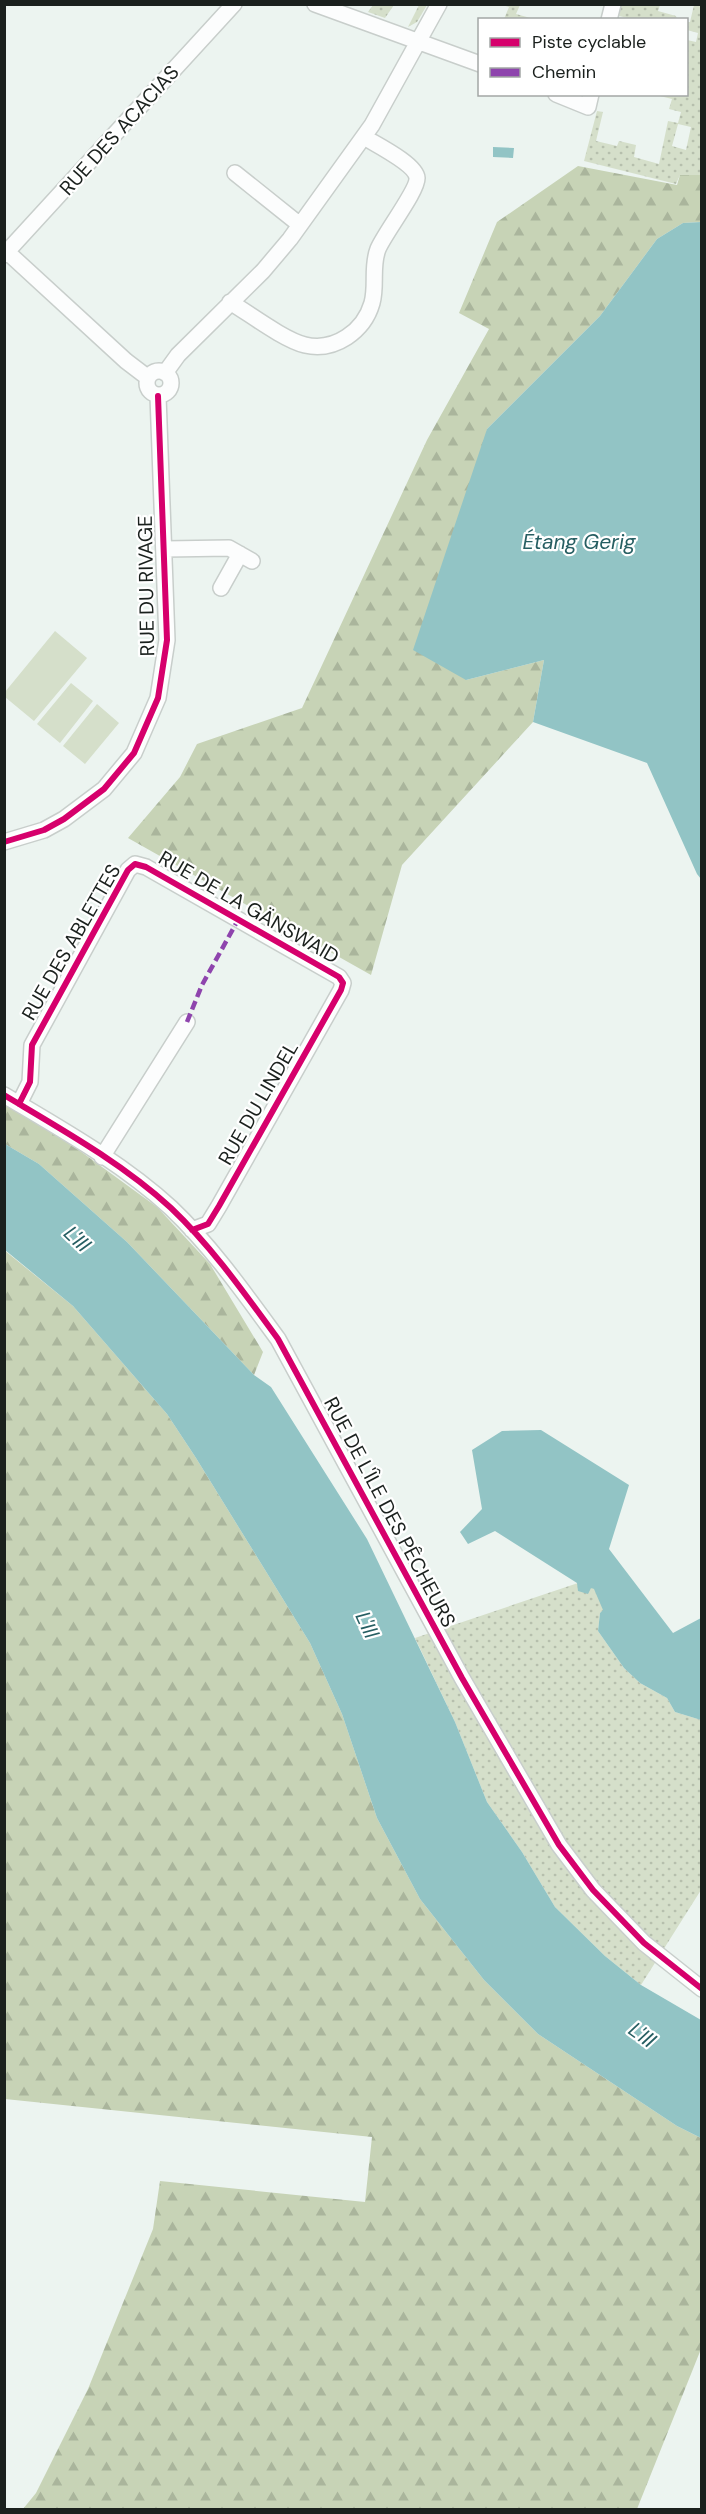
<svg xmlns="http://www.w3.org/2000/svg" width="706" height="2514" font-family="'DM Sans',sans-serif">
<defs>
<pattern id="green-dots" width="8" height="8" patternUnits="userSpaceOnUse" patternTransform="scale(1.5)"><rect width="8" height="8" fill="#d5dfca"/><path d="M2 2h.1M6 6h.1" fill="none" stroke="#b6bfad" stroke-width="1.8" stroke-linecap="round"/></pattern>
<pattern id="forest-firs" width="22" height="20" patternUnits="userSpaceOnUse" patternTransform="scale(1.5)"><rect width="22" height="20" fill="#c7d3b6"/><path d="M5 1l3.5 6h-7zM16 11l3.5 6h-7z" fill="#aab59c"/></pattern>
</defs>
<rect width="100%" height="100%" fill="#ecf4f0"/>
<path fill="url(#green-dots)" fill-rule="evenodd" d="M373,5L394,4V5L385,18L368,12Z
M419,5H427L417,22L408,27Z
M502,5H520L516,14L534,19H504L509,7Z
M621,5H660L658,11L676,16L677,19H632L619,16Z
M694,5H701V175H680L676,184L584,161L597,111L603,112L596,141L617,146L619,141L636,145L634,157L659,164L668,121L678,123L681,112L669,109L672,99L660,96L686,94L687,40L696,42L698,33L687,30V22H690ZM678,124L691,127L686,150L672,146Z
M578,1583L595,1589L604,1610L600,1613L598,1631L624,1668L640,1683L667,1698L675,1712L701,1720V1890L641,1985L605,1956L555,1907L522,1852L487,1802L455,1722L415,1638Z"/>
<path fill="url(#forest-firs)" d="M578,166L677,185L680,175H701V222L683,223L657,239L600,316L487,429L466,680L544,660L533,722L402,865L371,975L128,838L180,777L197,744L302,708L427,440L489,329L459,313L497,222Z
M4,1104L76,1148L157,1207L210,1264L263,1352L254,1375L127,1242L39,1164L5,1144Z
M4,1250L73,1306L167,1414L196,1458L310,1643L342,1714L377,1818L420,1899L484,1980L538,2034L677,2126L701,2138V2349L637,2509H23L36,2493L88,2389L153,2229L160,2181L365,2202L372,2137L5,2099Z"/>
<path fill="#d5dfca" d="M55,631L87,658L34,721L5,697V692Z
M71,683L93,701L60,743L37,724Z
M97,704L119,723L85,764L63,746Z"/>
<path fill="#92c4c5" d="M493,147L514,148L513,158L493,157Z
M701,222H702L701,879L697,874L647,763L533,722L544,660L466,680L413,650L487,429L600,316L657,239L683,223Z
M5,1144L39,1164L127,1242L254,1375L271,1387L367,1539L455,1722L487,1802L522,1852L555,1907L605,1956L641,1985L701,2020V2138L677,2126L538,2034L484,1980L420,1899L377,1818L342,1714L310,1643L196,1458L167,1414L73,1306L5,1250Z
M541,1430L629,1485L609,1549L673,1633L701,1618V1720L675,1712L667,1698L640,1683L624,1668L598,1631L600,1613L603,1610L594,1589L591,1588L588,1594L578,1591L577,1583L495,1531L468,1544L460,1532L482,1509L472,1450L502,1431Z"/>
<g fill="none" stroke-linecap="round" stroke-linejoin="round">
<g stroke="#c8cecb" stroke-width="18">
<path id="street" d="M315,4L480,64
M609,20L613,4
M556,94L588,107L591,94
M235,173L300,225
M4,249L126,361L147,377
M4,255L234,4
M230,302C250,314 284,340 305,345C335,352 364,331 372,303C377,285 371,267 378,249C384,234 418,190 417,178C416,164 375,144 364,137
M147 383a12 12 0 1 1 24 0a12 12 0 1 1-24 0Z
M165,373L178,355L263,271L290,239L372,125L439,4
M165,549L229,548L252,561
M221,588L240,554
M4,842L44,830L64,819L104,789L134,753L158,698L167,640L158,396
M4,1095C61,1129 122,1163 171,1208C212,1247 245,1294 278,1339L462,1678L559,1845L593,1890L644,1943L702,1989
M19,1104L30,1082L32,1045L128,870L135,864L146,867L339,977L343,983L341,990L219,1206L208,1224L192,1230
M102,1157L187,1022"/>
</g>
<use href="#street" stroke="#fcfdfd" stroke-width="15"/>
<path stroke="#8e44ad" stroke-width="4.5" stroke-dasharray="9 4.5" stroke-linecap="butt" d="M187,1022L202,985L238,920"/>
<g stroke="#fff" stroke-width="10">
<path id="cycleway" d="M4,842L44,830L64,819L104,789L134,753L158,698L167,640L158,396
M4,1095C61,1129 122,1163 171,1208C212,1247 245,1294 278,1339L462,1678L559,1845L593,1890L644,1943L702,1989
M19,1104L30,1082L32,1045L128,870L135,864L146,867L339,977L343,983L341,990L219,1206L208,1224L192,1230"/>
</g>
<use href="#cycleway" stroke="#d6006c" stroke-width="6"/>
</g>
<g text-anchor="middle" stroke-width="4.5" stroke-linejoin="round" paint-order="stroke">
<g font-size="20" fill="#1a201d" stroke="#fff">
<text transform="translate(119 130) rotate(-48)" y="7">RUE DES ACACIAS</text>
<text transform="translate(146 586) rotate(-91)" y="7">RUE DU RIVAGE</text>
<text transform="translate(249 907) rotate(30)" y="7">RUE DE LA GÄNSWAID</text>
<text transform="translate(71 942) rotate(-60)" y="7">RUE DES ABLETTES</text>
<text transform="translate(258 1103) rotate(-60)" y="7">RUE DU LINDEL</text>
<text transform="translate(390 1512) rotate(62)" y="7">RUE DE L'ÎLE DES PÊCHEURS</text>
</g>
<g font-size="21" font-style="italic" fill="#265e62" stroke="#fff">
<text x="579" y="549">Étang Gerig</text>
<text transform="translate(77 1239) rotate(44)" y="7">L'Ill</text>
<text transform="translate(367 1625) rotate(65)" y="7">L'Ill</text>
<text transform="translate(642 2035) rotate(37)" y="7">L'Ill</text>
</g>
</g>
<rect width="706" height="2514" fill="none" stroke="#1a201d" stroke-width="12"/>
<rect x="478" y="18" width="210" height="78" fill="#ffffff" stroke="#a3a6a5" stroke-width="1.5"/>
<rect x="490" y="38" width="30" height="9" fill="#d6006c" stroke="#a3a6a5" stroke-width="1.5"/>
<text x="532" y="48" font-size="18" fill="#1a201d">Piste cyclable</text>
<rect x="490" y="68" width="30" height="9" fill="#8e44ad" stroke="#a3a6a5" stroke-width="1.5"/>
<text x="532" y="78" font-size="18" fill="#1a201d">Chemin</text>
</svg>
